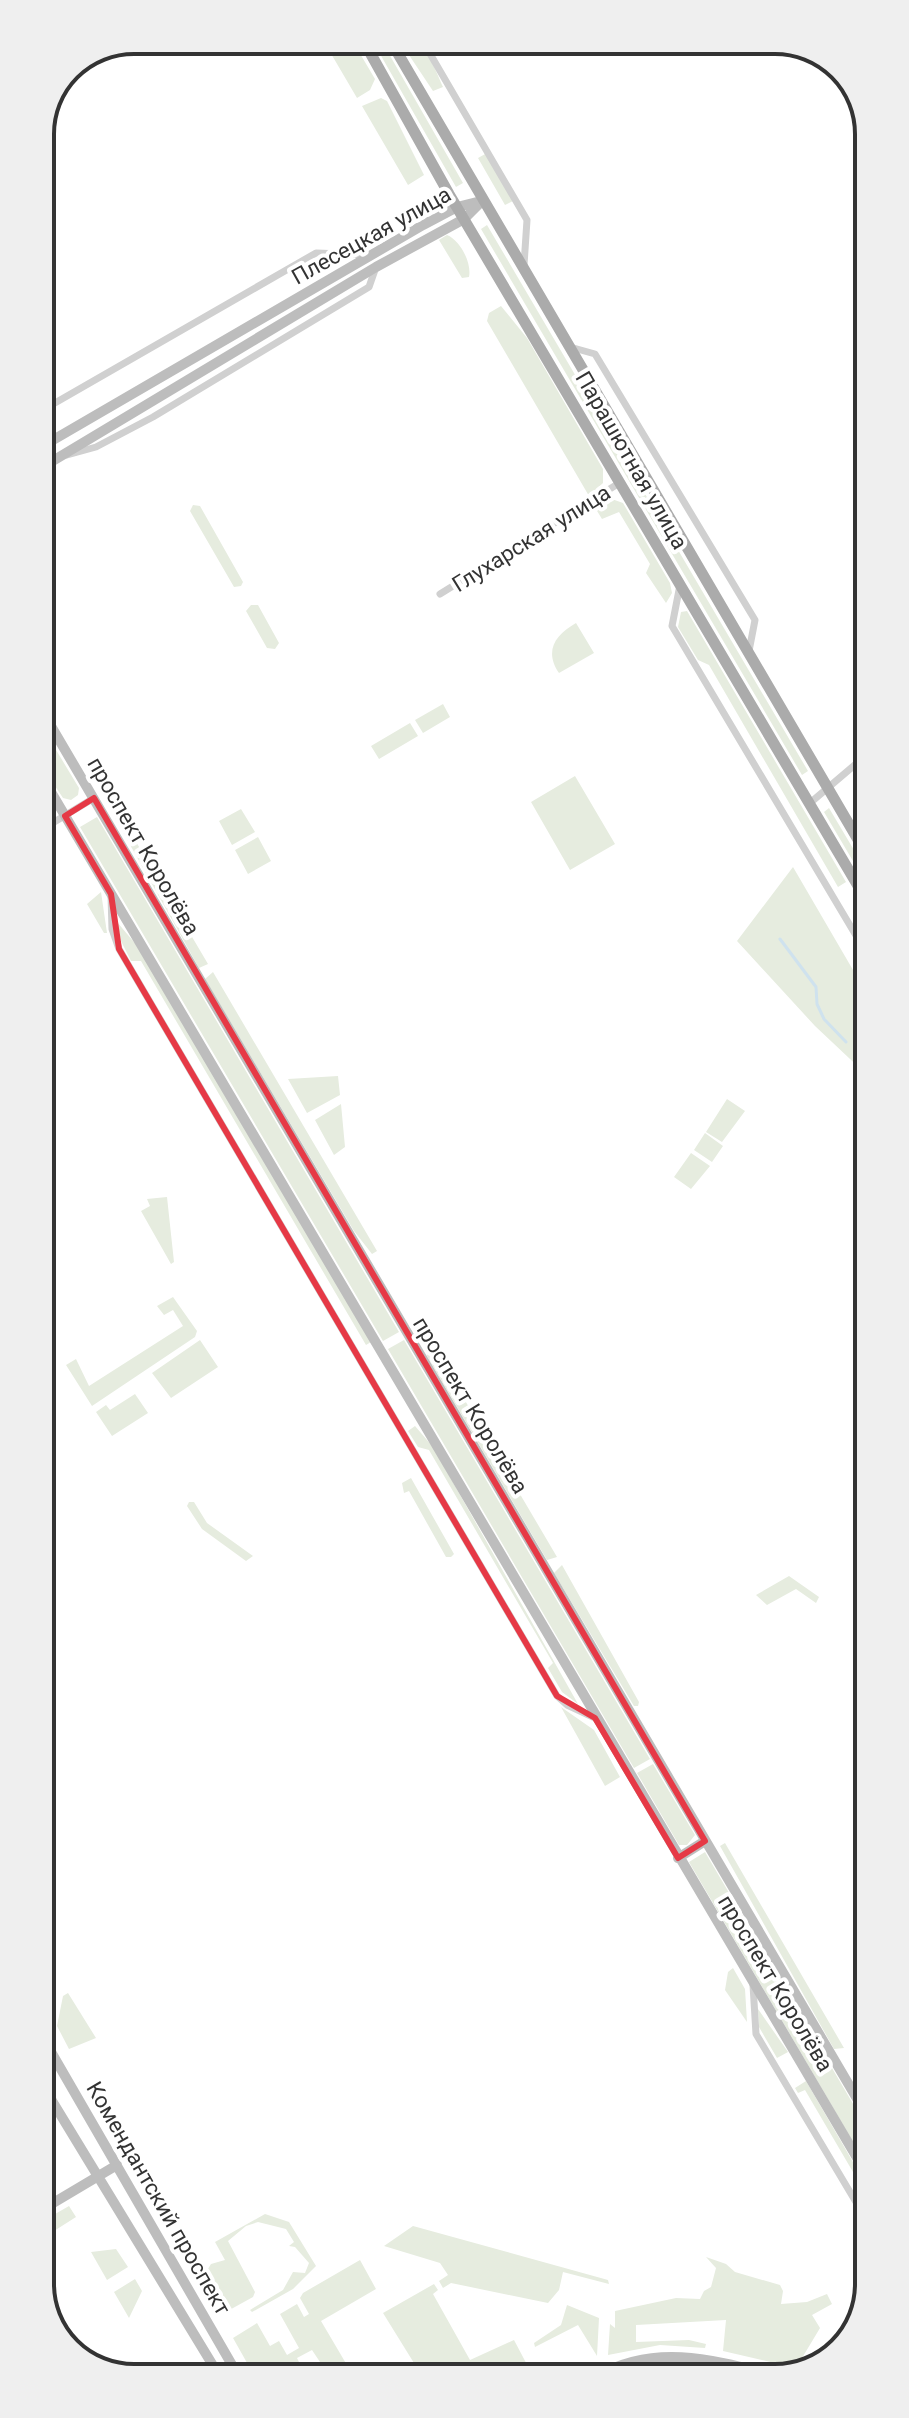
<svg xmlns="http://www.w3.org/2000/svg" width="909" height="2418" font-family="Roboto,sans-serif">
<rect width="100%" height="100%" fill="#fff"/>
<path fill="#e6ecdf" d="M323,40H352L375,79L370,90L357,98Z
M372,40H381L463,183L456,187Z
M399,40C426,40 434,67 443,87L433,91Z
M381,98L387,101L424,175L408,185L362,106Z
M487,153L513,201L505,205L478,158Z
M487,225L808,771L802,775L481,229Z
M447,235C460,240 472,263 469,277L462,278L439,240Z
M501,306L527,338L603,469V483L589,496L487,321L489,313Z
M609,498L623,503L670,583L672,593L666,603L646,573L650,564L619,512L602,519L594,506Z
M193,505L200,506L243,582L241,586L234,587L190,511Z
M251,605H258L279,643L275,649L267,648L246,611Z
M687,611L846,882L838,887L709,665L698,660L678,627L681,612Z
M576,623L594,653L559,673C544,651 555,635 576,623Z
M443,704L450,717L423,733L415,720Z
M410,723L418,736L379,759L371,746Z
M41,725L79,788L78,795L71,800L63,798L41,765Z
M575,776L615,844L570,870L531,802Z
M115,806L208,964L199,968L110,809Z
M829,808L867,872L863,878L824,812Z
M241,809L255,832L232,845L219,821Z
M97,817L399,1332L383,1341L80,827Z
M258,837L271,861L248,874L235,850Z
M793,867L867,994V1075L815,1026L737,941Z
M101,892L107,933H104L87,904Z
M117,922L139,948L371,1342L366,1345L141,961H131L121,941Z
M213,972L377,1251L372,1254L354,1231L205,979Z
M338,1076L340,1095L307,1113L288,1079Z
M727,1099L745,1111L722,1142L706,1132Z
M341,1104L345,1147L334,1155L315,1120Z
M705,1133L723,1146L712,1162L694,1150Z
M691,1153L710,1166L691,1189L674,1177Z
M167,1197L174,1262L171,1264L141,1211L150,1206L147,1199Z
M173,1297L197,1331L195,1337L92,1406L66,1365L76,1359L89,1386L183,1326L173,1310L164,1315L157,1306Z
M200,1340L218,1367L171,1398L152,1373Z
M404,1340L650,1759L634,1768L388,1349Z
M430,1341L557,1557L547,1560L427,1356L426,1348Z
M135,1394L148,1413L112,1436L96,1412L106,1405L110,1410Z
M415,1426L433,1447L578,1704L562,1692L548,1668L553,1663L429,1450L418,1447L408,1431Z
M411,1478L454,1554L451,1557H446L409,1491L404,1493L402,1483Z
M189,1502H194L207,1523L253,1556L246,1561L202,1529L187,1506Z
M562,1565L639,1702L638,1706H634L554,1573Z
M789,1576L819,1597L816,1603L796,1589L767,1605L756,1595Z
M561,1707L594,1730L620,1777L605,1786Z
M653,1764L695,1835L687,1845H679L637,1773Z
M725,1843L844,2048L834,2049L720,1846Z
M705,1852L869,2131V2169L689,1862Z
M733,1968L745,1989L747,2022L725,1990L728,1972Z
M68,1993L96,2038L69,2049L57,2026L63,1996Z
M758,2009L788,2052L777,2058L759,2027Z
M806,2081L868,2188L857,2194L854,2188L860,2184L805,2090L798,2093L795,2088Z
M69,2206L76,2217L43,2238V2221Z
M265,2214L289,2222L316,2266L293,2289L252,2312L250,2310L283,2290L293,2272L305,2273L309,2263L295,2247L289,2246L294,2242L286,2229L258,2222L246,2226L228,2241L255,2292L253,2297L224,2313L212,2303L200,2282L211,2264L225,2260L215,2242Z
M413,2226L608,2280L609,2284L563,2272L559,2290L548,2303L451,2283L443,2288L439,2281L448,2275L440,2263L384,2246Z
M116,2249L128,2267L107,2280L91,2252Z
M706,2257L726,2264L735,2272L780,2285L783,2291L781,2304L807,2302L827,2294L832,2304L812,2315L820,2328L796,2368L723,2351L726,2320L636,2325V2342L689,2340L706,2344L705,2348L660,2345L608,2355L610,2324L615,2328V2311L676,2298L700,2299L704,2291L711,2287L716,2268Z
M360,2260L376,2289L321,2321L354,2377H330L312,2350L297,2358L302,2368L286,2377H255L233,2338L257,2323L270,2346L279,2341L287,2355L299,2348L280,2314L297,2304L304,2317L309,2314L300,2298L303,2293Z
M135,2279L142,2291L129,2318L114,2292Z
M434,2284L438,2290L433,2294L470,2360L514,2340L533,2376H422L383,2313Z
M567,2305L599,2318L597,2356L578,2325L535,2347L534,2343L561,2325Z"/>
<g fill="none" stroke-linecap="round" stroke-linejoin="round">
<path stroke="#cfe2ee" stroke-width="3" d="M780,939L816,987L817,1004L824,1019L846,1042"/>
<path stroke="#d0d0d0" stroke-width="7" d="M422,40L527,220L524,265
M570,347L595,354L755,620L749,651
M41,411L316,253L370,255
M67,455L96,447L153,417L369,287L376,267
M680,585L672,626L867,954
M440,594L621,482
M810,803L857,763L867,750
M41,830L94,798
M111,896L112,929L119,949L557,1696L567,1705L595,1718
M43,1960L51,1980L43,2031
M753,1985L756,2034L869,2224"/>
<path stroke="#bdbdbd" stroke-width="10" d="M41,447L423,225L457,207L481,201
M41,468L376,267L464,219L482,201
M41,709L869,2119
M41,775L869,2178
M678,1858L705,1841
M43,2038L239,2377
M43,2086L220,2377
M43,2209L117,2165
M598,2376C655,2343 714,2360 773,2375"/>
<path stroke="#ababab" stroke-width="11" d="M363,40L449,194L867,901
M390,40L867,855"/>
</g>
<path fill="none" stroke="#e63946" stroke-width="6" stroke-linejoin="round" d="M94,798L705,1841L678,1858L595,1718L557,1696L119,949L111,894L65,816Z"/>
<g text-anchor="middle" stroke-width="8" stroke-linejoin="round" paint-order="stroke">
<g font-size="22" fill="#333" stroke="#fff">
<text transform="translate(371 235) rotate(-29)" y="8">Плесецкая улица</text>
<text transform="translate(632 460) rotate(60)" y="8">Парашютная улица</text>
<text transform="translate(531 538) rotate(-32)" y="8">Глухарская улица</text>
<text transform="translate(144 846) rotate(60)" y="8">проспект Королёва</text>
<text transform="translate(471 1405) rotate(59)" y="8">проспект Королёва</text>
<text transform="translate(776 1983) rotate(59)" y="8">проспект Королёва</text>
<text transform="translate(159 2198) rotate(60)" y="8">Комендантский проспект</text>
</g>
</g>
<path d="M0 0H909V2418H0ZM134 54H775A80 80 0 0 1 855 134V2284A80 80 0 0 1 775 2364H134A80 80 0 0 1 54 2284V134A80 80 0 0 1 134 54Z" fill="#efefef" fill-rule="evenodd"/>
<path fill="none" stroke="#333" stroke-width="4" d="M134 54H775A80 80 0 0 1 855 134V2284A80 80 0 0 1 775 2364H134A80 80 0 0 1 54 2284V134A80 80 0 0 1 134 54Z"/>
</svg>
